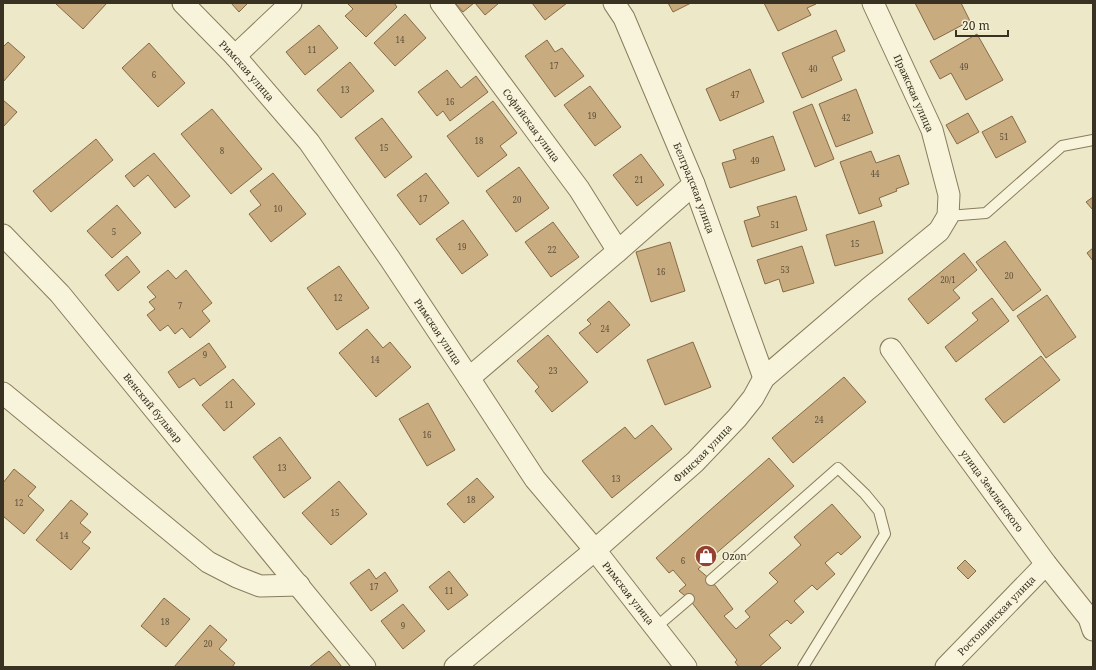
<svg xmlns="http://www.w3.org/2000/svg" width="1096" height="670" font-family="'Noto Serif',serif">
<rect width="100%" height="100%" fill="#ede8c8"/>
<path fill="#c9ab80" stroke="#866a45" d="M55,3H107L83,29Z
M231,3H248L239,12Z
M347,3H394L397,7L366,37L345,16L353,9Z
M455,3H474L463,12Z
M475,3H499L485,15Z
M532,3H567L545,20Z
M668,3H691L673,12Z
M764,3H815L816,4L807,8L811,15L778,31Z
M915,3H961L970,21L934,40Z
M405,14L426,38L395,66L374,43Z
M319,25L338,48L305,75L286,52Z
M836,30L845,51L832,57L842,80L802,98L782,53Z
M977,34L1003,80L966,100L951,73L940,79L930,61Z
M547,40L555,52L562,48L584,76L555,97L525,56Z
M8,42L25,57L3,82V47Z
M149,43L185,83L158,107L122,68Z
M350,62L374,91L341,118L317,90Z
M750,69L764,102L720,121L706,89Z
M447,70L461,88L476,76L488,92L450,121L443,111L437,116L418,92Z
M590,86L621,127L595,146L564,105Z
M856,89L873,133L836,147L819,104Z
M3,100L17,112L3,127Z
M493,101L517,133L500,146L507,155L478,177L447,136Z
M812,104L834,159L815,167L793,112Z
M212,109L262,169L231,194L181,134Z
M968,113L979,132L957,144L946,125Z
M1012,116L1026,142L996,158L982,132Z
M382,118L412,157L385,178L355,138Z
M773,136L785,170L730,188L722,163L736,159L733,150Z
M96,139L113,160L51,212L33,191Z
M871,151L876,163L899,155L909,184L896,189L897,191L879,198L882,206L859,214L840,162Z
M154,153L190,196L175,208L148,175L134,187L125,176Z
M641,154L664,185L637,206L613,175Z
M519,167L549,208L516,232L486,191Z
M273,173L306,214L271,242L249,214L261,205L250,191Z
M426,173L449,203L420,225L397,195Z
M796,196L807,230L752,247L744,221L760,216L757,207Z
M1093,197V210L1086,202Z
M117,205L141,233L112,258L87,231Z
M463,220L488,255L462,274L436,239Z
M874,221L883,253L835,266L826,235Z
M553,222L579,257L551,277L525,242Z
M1005,241L1041,290L1013,311L976,262Z
M670,242L685,291L651,302L636,252Z
M802,246L814,283L783,292L779,279L765,284L757,260Z
M1093,248V261L1087,253Z
M964,253L977,270L953,290L960,298L928,324L908,299Z
M127,256L140,272L118,291L105,275Z
M339,266L369,308L337,330L307,288Z
M168,270L176,279L186,270L212,303L202,311L210,321L190,338L182,328L175,334L168,325L160,331L147,315L155,309L149,302L156,297L147,287Z
M1047,295L1076,337L1046,358L1017,316Z
M992,298L1009,321L956,362L945,347L978,320L972,313Z
M609,301L630,325L597,353L579,333L591,324L587,320Z
M367,329L383,348L390,342L411,367L376,397L339,353Z
M548,335L588,382L552,412L535,391L539,387L517,361Z
M693,342L711,387L665,405L647,360Z
M209,343L226,367L200,386L194,378L179,388L168,372Z
M1041,356L1060,380L1004,423L985,399Z
M844,377L866,402L793,463L772,438Z
M233,379L255,404L224,431L202,405Z
M428,403L455,450L427,466L399,419Z
M652,425L672,449L612,498L582,461L625,427L635,439Z
M280,437L311,478L284,498L253,457Z
M769,458L794,486L698,569L711,580L733,609L724,616L736,629L750,617L745,611L778,582L769,573L801,545L794,537L832,504L861,537L841,555L838,552L825,563L835,574L817,590L812,585L794,601L804,612L791,624L787,620L769,635L781,648L759,667H739L735,662L737,660L689,599L679,591L686,585L673,570L669,573L656,558Z
M14,469L36,487L28,496L44,510L24,534L3,516V483Z
M477,478L494,497L464,523L447,504Z
M339,481L367,514L331,545L302,513Z
M71,500L88,514L80,523L91,532L82,542L90,548L71,570L36,540Z
M965,560L976,571L968,579L957,568Z
M369,569L376,579L385,572L398,591L371,611L350,583Z
M449,571L468,595L448,610L429,587Z
M164,598L190,619L166,647L141,626Z
M403,604L425,631L403,649L381,621Z
M210,625L227,640L219,649L235,663L232,667H174Z
M329,651L342,667H309Z"/>
<g fill="none" stroke-linecap="round" stroke-linejoin="round">
<g stroke="#887c5e" stroke-width="12">
<path id="service" d="M948,216L986,213L1062,146L1093,140
M711,580L838,468L865,494L879,511L885,534L803,667
M655,628L689,599"/>
</g>
<g stroke="#887c5e" stroke-width="23">
<g id="minor">
<path id="s1" d="M183,3L235,56L309,142L390,259L469,378L535,479L595,550L686,667"/>
<path id="s2" d="M441,3L579,189L618,251"/>
<path id="s3" d="M614,3L624,18L694,184L764,378"/>
<path d="M235,56L291,3"/>
<path id="s4" d="M3,235L60,294L365,667"/>
<path id="s5" d="M891,349L948,430L1046,564L1089,618L1093,630"/>
<path d="M469,378L618,251L694,184"/>
<path d="M3,393L208,562L237,577L260,586L299,585"/>
<path id="s6" d="M455,667L595,550L695,462L737,418L753,398L764,378L868,289L939,231L948,216L949,195L932,130L873,3"/>
<path id="s7" d="M946,667L1046,564"/>
</g>
</g>
<use href="#service" stroke="#f8f4db" stroke-width="10"/>
<use href="#minor" stroke="#f8f4db" stroke-width="21"/>
</g>
<defs>
<g id="shop-disc" transform="scale(1.15)"><circle r="9.5" fill="#944131" stroke="#f4f1d7"/><path d="M-5-2.5h2.3a2.7 3.5 0 0 1 5.4 0H5L5.5 6h-11ZM-1.5-2.5h3a1.5 2.3 0 0 0-3 0Z" fill="#fff"/></g>
</defs>
<g fill-rule="evenodd">
<use href="#shop-disc" x="706" y="556"/>
</g>
<g text-anchor="middle" stroke-width="3" stroke-linejoin="round" paint-order="stroke">
<g font-size="8" fill="#5d5039">
<text x="400" y="43">14</text>
<text x="312" y="53">11</text>
<text x="554" y="69">17</text>
<text x="964" y="70">49</text>
<text x="813" y="72">40</text>
<text x="154" y="78">6</text>
<text x="345" y="93">13</text>
<text x="735" y="98">47</text>
<text x="450" y="105">16</text>
<text x="592" y="119">19</text>
<text x="846" y="121">42</text>
<text x="1004" y="140">51</text>
<text x="479" y="144">18</text>
<text x="384" y="151">15</text>
<text x="222" y="154">8</text>
<text x="755" y="164">49</text>
<text x="875" y="177">44</text>
<text x="639" y="183">21</text>
<text x="423" y="202">17</text>
<text x="517" y="203">20</text>
<text x="278" y="212">10</text>
<text x="775" y="228">51</text>
<text x="114" y="235">5</text>
<text x="855" y="247">15</text>
<text x="462" y="250">19</text>
<text x="552" y="253">22</text>
<text x="785" y="273">53</text>
<text x="661" y="275">16</text>
<text x="1009" y="279">20</text>
<text x="948" y="283">20/1</text>
<text x="338" y="301">12</text>
<text x="180" y="309">7</text>
<text x="605" y="332">24</text>
<text x="205" y="358">9</text>
<text x="375" y="363">14</text>
<text x="553" y="374">23</text>
<text x="229" y="408">11</text>
<text x="819" y="423">24</text>
<text x="427" y="438">16</text>
<text x="282" y="471">13</text>
<text x="616" y="482">13</text>
<text x="471" y="503">18</text>
<text x="19" y="506">12</text>
<text x="335" y="516">15</text>
<text x="64" y="539">14</text>
<text x="683" y="564">6</text>
<text x="374" y="590">17</text>
<text x="449" y="594">11</text>
<text x="165" y="625">18</text>
<text x="403" y="629">9</text>
<text x="208" y="647">20</text>
</g>
<g font-size="10" fill="#393121" stroke="#f4f1d7">
<text dy="4" stroke="none"><textPath href="#s1" startOffset="93">Римская улица</textPath></text>
<text transform="translate(914 93) rotate(66)" y="4">Пражская улица</text>
<text dy="4" stroke="none"><textPath href="#s2" startOffset="152">Софийская улица</textPath></text>
<text dy="4" stroke="none"><textPath href="#s3" startOffset="202">Белградская улица</textPath></text>
<text dy="4" stroke="none"><textPath href="#s1" startOffset="417">Римская улица</textPath></text>
<text dy="4" stroke="none"><textPath href="#s4" startOffset="229">Венский бульвар</textPath></text>
<text dy="4" stroke="none"><textPath href="#s6" startOffset="327">Финская улица</textPath></text>
<text dy="4" stroke="none"><textPath href="#s5" startOffset="174">улица Землянского</textPath></text>
<text dy="4" stroke="none"><textPath href="#s1" startOffset="741">Римская улица</textPath></text>
<text dy="4" stroke="none"><textPath href="#s7" startOffset="72">Ростошинская улица</textPath></text>
</g>
<g font-size="10" fill="#393121" stroke="#f4f1d7" text-anchor="start">
<text x="722" y="560">Ozon</text>
</g>
</g>
<rect width="1096" height="670" fill="none" stroke="#393121" stroke-width="8"/>
<path d="M956 30v6h52v-6" fill="none" stroke="#393121" stroke-width="2"/>
<text x="962" y="30" font-size="12" fill="#393121" stroke="#f4f1d7" stroke-width="3" paint-order="stroke">20 m</text>
</svg>
